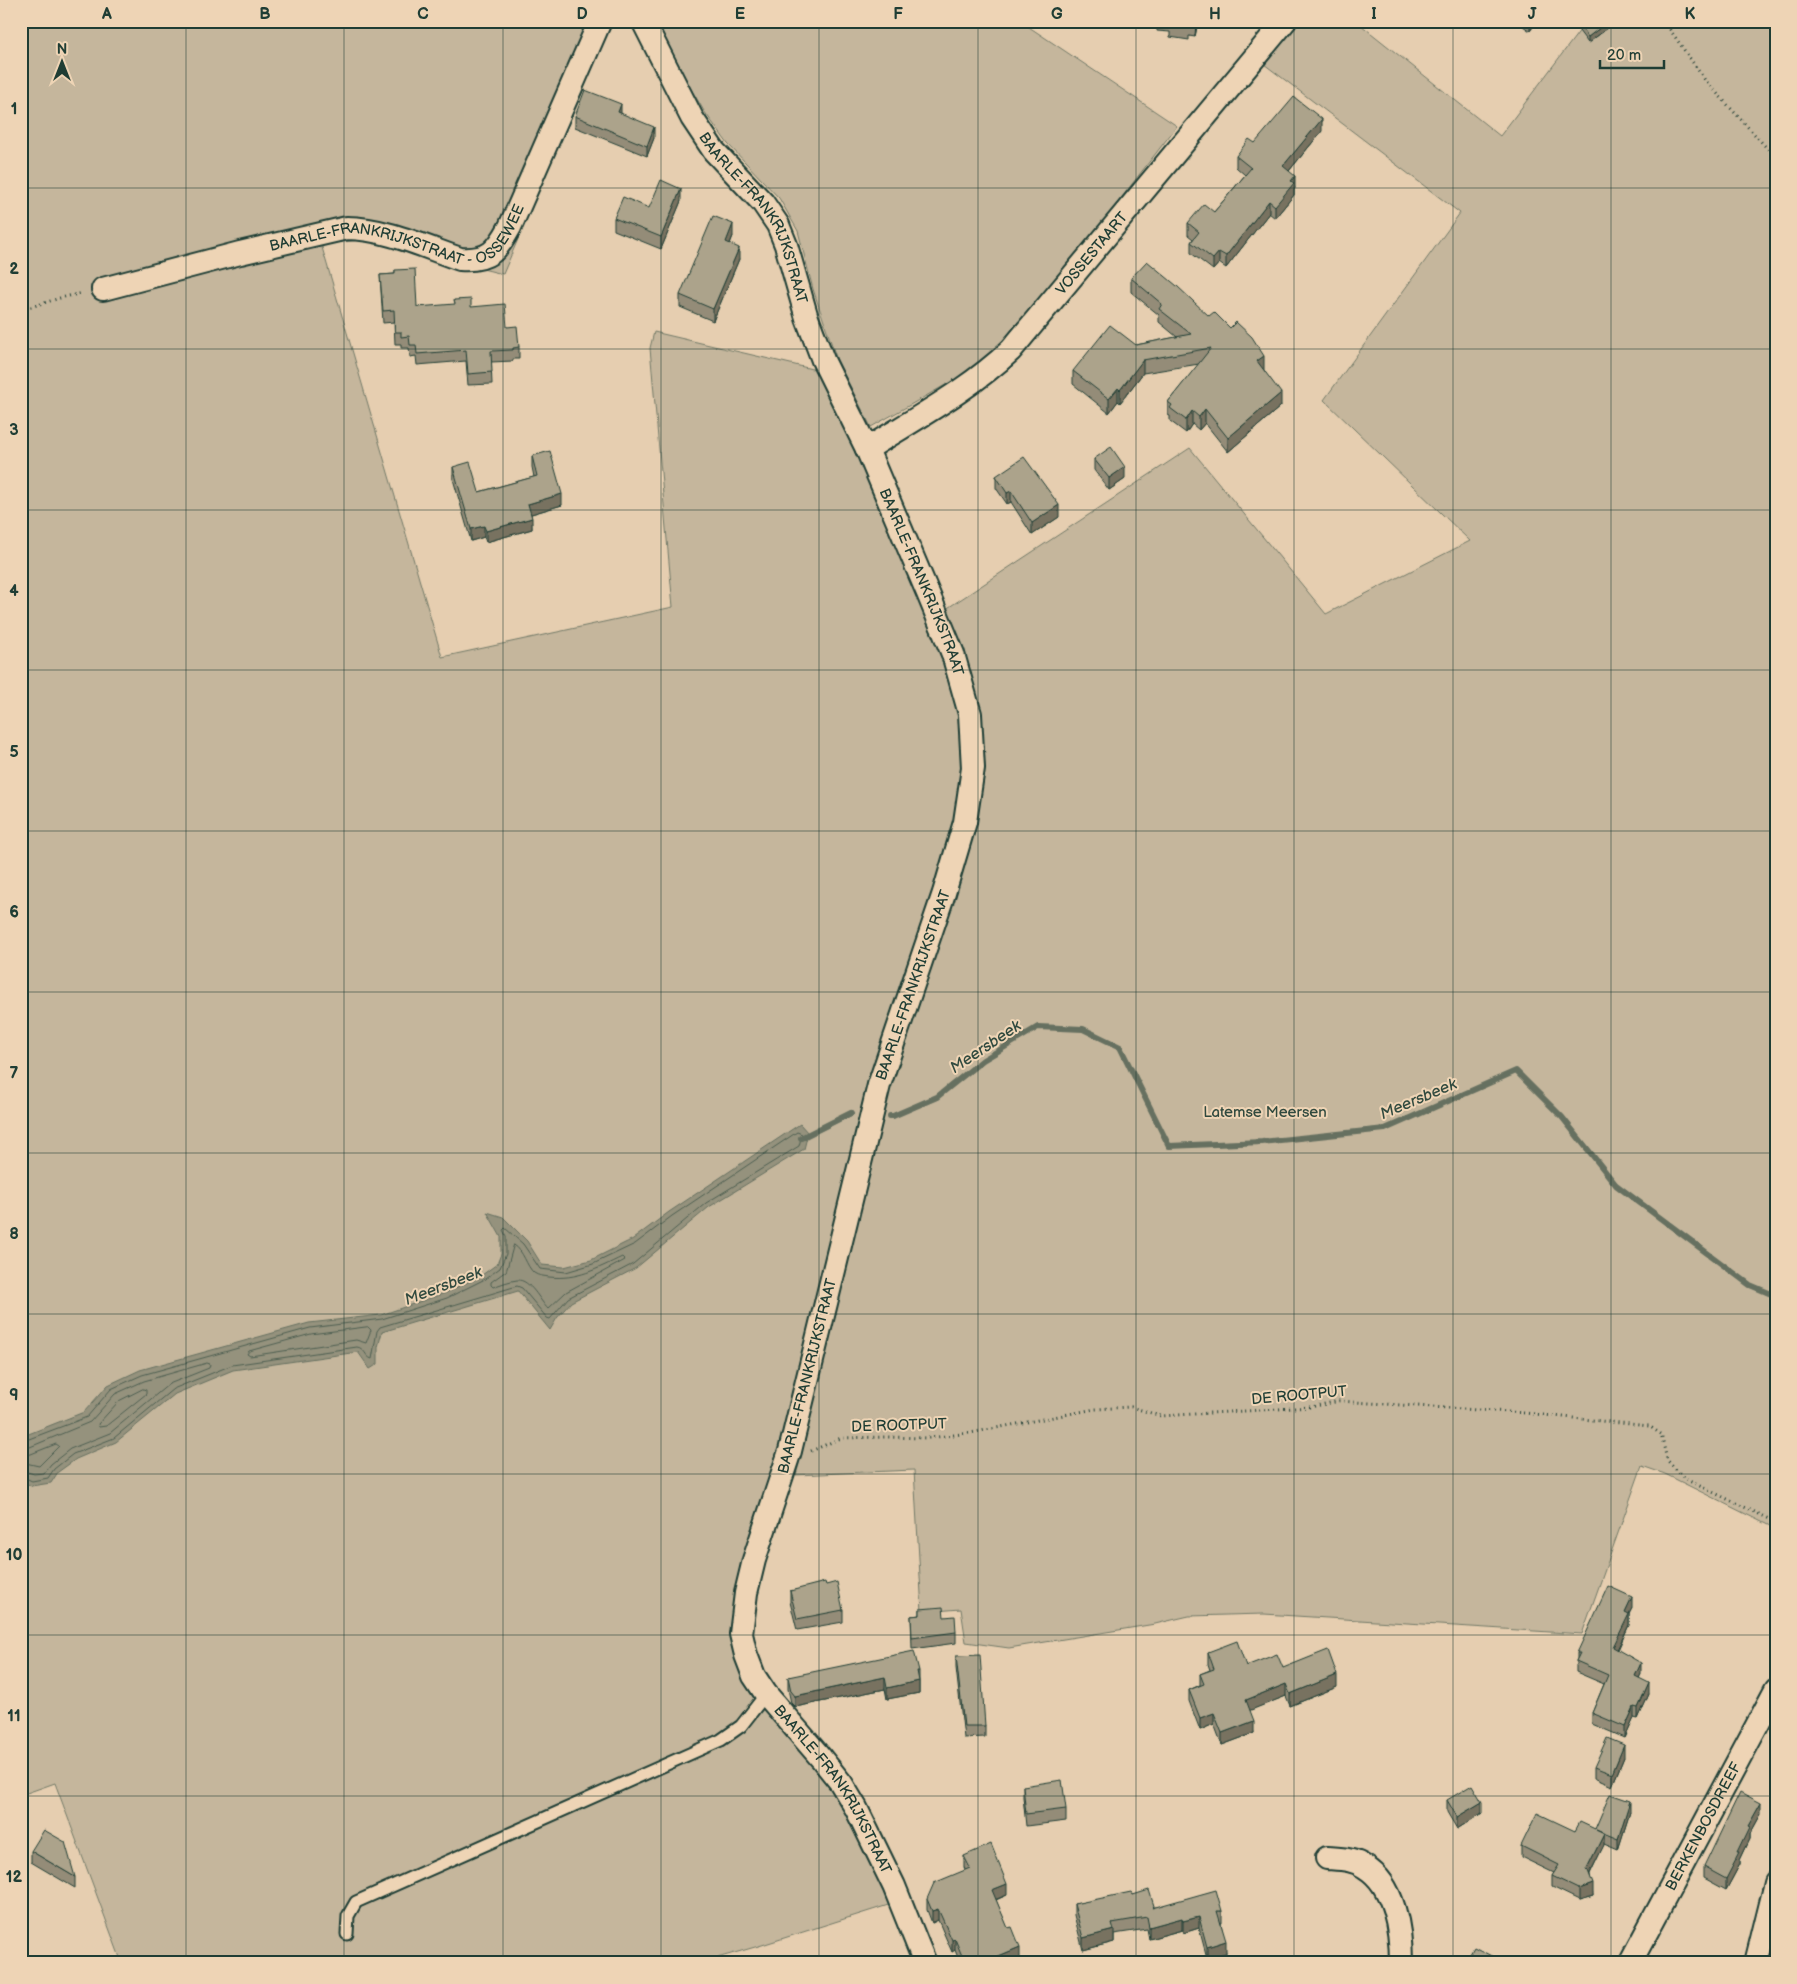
<svg xmlns="http://www.w3.org/2000/svg" width="1797" height="1984" font-family="'Balsamiq Sans',sans-serif">
<rect width="100%" height="100%" fill="#e6ceb0"/>
<filter id="ink" filterUnits="userSpaceOnUse"><feTurbulence type="fractalNoise" baseFrequency=".02" numOctaves="2"/><feDisplacementMap in="SourceGraphic" scale="10" xChannelSelector="R" yChannelSelector="G"/><feConvolveMatrix kernelMatrix="1 2 1 2 8 2 1 2 1" color-interpolation-filters="sRGB"/></filter>
<g filter="url(#ink)">
<path fill="#c5b69c" stroke="#727a68" d="M21,21H612L503,274L364,240L321,244L442,657L673,607L650,348L654,332L812,369L823,360L937,615L1190,448L1326,614L1470,541L1324,400L1460,213L1264,64L1300,21H1356L1500,136L1587,21H1776V1529L1665,1474L1642,1466L1582,1634L1264,1614L1189,1616L1155,1624L1009,1648L966,1642L961,1609L922,1612L914,1470L796,1475L802,1453L790,1451L741,1634L794,1727L901,1901L762,1945L700,1963H122L55,1783L21,1795Z
M651,21H1020L1177,126L1056,282L986,362L871,427L837,360L813,289L798,231L779,198L728,144L704,111Z"/>
<path fill="#95927d" stroke="#667060" d="M800,1124L808,1133L804,1149L709,1207L636,1268L571,1302L557,1318L550,1330L518,1291L382,1332L378,1347V1364L370,1369L358,1352L233,1370L175,1394L116,1442L76,1459L58,1472L51,1483L31,1486L21,1480V1437L84,1412L108,1385L140,1370L309,1323L381,1315L445,1293L482,1275L497,1264L501,1254V1237L487,1212L503,1217L527,1241L542,1265L564,1267L591,1260L633,1239L669,1212Z"/>
<g fill="none" stroke-linecap="round" stroke-linejoin="round">
<path stroke="#4e5f51" stroke-width="1" d="M514,1245C524,1251 526,1266 534,1273C538,1276 544,1276 549,1277C577,1280 597,1269 622,1257L625,1260L566,1292L548,1309C540,1301 530,1279 517,1280C509,1281 501,1284 493,1287L491,1285V1282L506,1271Z
M368,1327L371,1330L366,1343L356,1340L250,1356L247,1354L249,1351L311,1334Z
M143,1389L146,1390V1394L106,1426L99,1427L98,1424L119,1401Z
M21,1442L87,1417L111,1389L142,1375L310,1328L382,1319L447,1298L485,1279L500,1268L506,1254V1236L503,1230L505,1228L523,1244L540,1269L566,1272L593,1264L635,1244L672,1216L797,1132L802,1134L799,1146L706,1203L633,1264L568,1298L550,1319L547,1318L522,1288L517,1286L380,1327L377,1331L372,1359C365,1357 365,1348 357,1347L232,1365L173,1389L114,1438L73,1454L54,1469L48,1478L32,1481L21,1476
M21,1448L30,1447L90,1422L115,1394L144,1381L207,1363L210,1364L209,1368L169,1384L110,1433L70,1449L51,1464L44,1473L34,1474L21,1470
M21,1456L31,1454L56,1444L59,1446L39,1466L21,1462"/>
<path stroke="#667060" stroke-width="6" d="M890,1116H893L937,1097L983,1060L1038,1027L1083,1029L1120,1047L1169,1146L1262,1142L1385,1129L1516,1071L1562,1117L1616,1185L1750,1285L1776,1296
M801,1138L851,1113"/>
<g stroke="#1f3d34" stroke-width="15">
<path id="service" d="M347,1934L348,1916L356,1902L721,1740L741,1726L766,1694"/>
</g>
<g stroke="#1f3d34" stroke-width="26">
<g id="minor">
<path id="s1" d="M643,21L692,118L714,151L763,203L778,225L786,245L807,318L823,360L867,449L927,591L953,654L970,714L973,768L965,822L944,893L879,1085L790,1451L754,1560L746,1593L741,1634L746,1655L754,1676L766,1694L821,1758L841,1783L856,1808L894,1886L925,1963"/>
<path id="s2" d="M103,289L240,253L347,228C384,228 425,247 460,259C489,261 497,251 510,227L600,21"/>
<path id="s3" d="M867,449C916,418 969,390 1011,350L1285,21"/>
<path d="M1327,1858C1341,1859 1354,1859 1365,1867C1395,1885 1401,1931 1401,1963"/>
<path id="s4" d="M1630,1963L1776,1690"/>
<path d="M1756,1963L1776,1882"/>
</g>
</g>
<path stroke="#1f3d34" stroke-width="3" stroke-dasharray="1 4" stroke-linecap="butt" d="M1664,21L1705,80L1776,158
M21,310L60,298L83,293
M811,1451L841,1438L886,1437L929,1438L970,1433L1095,1409L1131,1407L1161,1416L1311,1407L1339,1401L1525,1413L1649,1426L1661,1434L1667,1460L1685,1479L1776,1522"/>
<use href="#service" stroke="#eed4b5" stroke-width="11"/>
<use href="#minor" stroke="#eed4b5" stroke-width="22"/>
</g>
<path fill="#948c78" stroke="#1f3d34" d="M1157,21H1204L1203,27L1197,26L1195,37L1189,36V40L1170,37V32L1157,31Z
M1516,21H1537L1530,31Z
M1617,21L1588,43L1579,31V25Z
M621,113L654,138L647,156L575,127V116Z
M1322,131L1289,171L1295,188L1294,190V195L1275,218L1269,213L1226,268L1219,263L1213,270L1191,253V242L1193,239L1188,235V223L1214,212L1245,175L1236,167V156L1255,143Z
M681,201L661,249L614,230V218Z
M733,236L730,244L739,259L713,321L680,307V295Z
M395,270L417,307H471L507,327L519,347V359H513V361L491,362L492,384L468,385L466,361L417,365L416,356L410,357L409,348H401V344H395L394,322L383,323L380,275L395,274Z
M1131,278L1264,370L1281,406L1228,452L1205,423L1199,430L1192,424L1186,433L1170,421V416L1168,415V402L1199,364L1143,373L1120,403L1118,401L1109,413L1073,384V371L1136,345L1177,337L1159,322V315L1131,292Z
M532,456L562,505L531,514L532,529L486,542L484,537L471,541L453,479V467L479,492L534,477L532,467Z
M1094,459L1125,479L1109,490L1094,470Z
M996,476L1059,517L1032,535L1011,502L1007,504L996,488Z
M826,1585L843,1610V1622L797,1630L790,1602V1591Z
M1632,1608L1629,1614V1625L1618,1650L1641,1674L1639,1678L1649,1694L1638,1719L1634,1718L1625,1738L1592,1724V1713L1604,1684L1576,1672V1661L1577,1659V1653Z
M920,1609L956,1632V1643L912,1649L911,1616L920,1615Z
M1208,1652L1246,1666L1283,1668L1337,1687L1290,1706L1286,1696L1249,1710L1254,1733L1222,1745L1214,1724L1200,1730L1189,1701V1690L1200,1685V1674L1210,1670L1208,1664Z
M956,1656L985,1726V1737L964,1738L956,1668Z
M919,1671V1693L887,1699L885,1689L795,1707L791,1703L788,1689V1677Z
M1624,1757L1612,1786L1594,1778V1767Z
M1023,1786L1066,1809V1821L1026,1826L1023,1797Z
M1447,1800L1482,1813L1457,1829L1447,1812Z
M1630,1812L1618,1850L1604,1844L1590,1874L1593,1896L1579,1900L1552,1887V1876L1554,1873L1521,1857V1846L1575,1831L1595,1829Z
M1761,1814L1750,1834V1839L1740,1860V1864L1726,1890L1704,1878V1867Z
M31,1851L75,1877V1888L31,1862Z
M964,1856L1007,1895L996,1900L1020,1959L1010,1963H960L955,1950L952,1952L938,1920L932,1923L927,1910V1899L965,1870L964,1867Z
M1133,1895L1154,1907L1222,1911V1923H1221L1226,1953L1207,1958L1199,1928L1183,1933L1182,1930L1149,1939L1147,1929L1114,1934V1942L1083,1950L1074,1915V1904Z"/>
<path fill="#787261" stroke="#1f3d34" d="M1196,21H1197V26L1195,37Z
M1530,21H1537L1530,31Z
M1609,21H1617L1588,43V37Z
M621,104V115L618,112Z
M1322,119V131L1283,178V166Z
M654,127V138L647,156V146Z
M1295,176V188L1294,190V195L1275,218V206L1291,181Z
M681,189V201L661,249V237Z
M1269,201V213L1226,268V256Z
M733,224V236L726,253V242Z
M739,248V259L713,321V309Z
M1219,252V263L1213,270V259Z
M1264,356V370L1257,374V361Z
M1143,360V373L1120,403V390Z
M1118,388V401L1109,413V399Z
M1281,393V406L1228,452V438Z
M1205,409V423L1199,430V417Z
M1192,411V424L1186,433V420Z
M1125,467V479L1109,490V478Z
M1011,491V502L1007,504V493Z
M562,494V505L528,515V504Z
M1059,505V517L1032,535V523Z
M532,518V529L486,542V531Z
M484,526V537L471,541V529Z
M1632,1597V1608L1629,1614V1625L1613,1658V1647L1625,1612Z
M1641,1663V1674L1635,1687V1676Z
M1337,1675V1687L1290,1706V1694Z
M885,1677V1689L795,1707V1696Z
M919,1681V1693L887,1699V1688Z
M1649,1683V1694L1638,1719V1708Z
M1286,1684V1696L1246,1712V1700Z
M1634,1707V1718L1625,1738V1727Z
M1214,1713V1724L1200,1730V1718Z
M1254,1721V1733L1222,1745V1733Z
M1624,1745V1757L1612,1786V1774Z
M1630,1801V1812L1618,1850V1839Z
M1482,1802V1813L1457,1829V1817Z
M1761,1803V1814L1750,1834V1839L1740,1860V1864L1726,1890V1879L1748,1826Z
M1604,1834V1845L1587,1879V1868Z
M1007,1884V1895L992,1901V1890Z
M1593,1884V1896L1579,1900V1889Z
M938,1909V1920L932,1923V1911Z
M1199,1917V1928L1183,1933V1921Z
M1182,1918V1930L1149,1939V1927Z
M1114,1930V1942L1083,1950V1938Z
M955,1939V1950L952,1952V1940Z
M1226,1941V1953L1207,1958V1947Z
M1020,1947V1959L1010,1963H989V1960Z"/>
<path fill="#aca38b" stroke="#1f3d34" d="M1171,21H1196L1195,25L1189,24V28L1170,25Z
M1584,21H1609L1588,37L1579,25Z
M585,90L621,104L618,112L654,127L647,146L575,116Z
M1294,97L1322,119L1283,166L1295,176L1291,181L1294,183L1275,206L1269,201L1226,256L1219,252L1213,259L1191,242L1199,232L1188,223L1204,204L1214,212L1251,168L1236,156L1249,139L1255,143Z
M661,180L681,189L661,237L614,218L623,197L649,208Z
M713,216L733,224L726,242L739,248L713,309L680,295Z
M1147,261L1177,286L1209,316L1214,312L1230,328L1236,322L1252,337L1264,356L1257,361L1281,393L1228,438L1205,409L1199,417L1192,411L1186,420L1170,408L1172,405L1168,402L1211,348L1143,360L1120,390L1118,388L1109,399L1073,371L1110,325L1136,345L1191,334L1159,309L1162,304L1131,278Z
M415,269L417,307L455,304L454,300L471,299V307L505,304L507,327L517,326L519,347L513,348V350L491,351L492,372L468,374L466,350L417,354L416,345H410L409,336L401,337V332H395L394,310L383,311L380,275L395,274V270Z
M1111,447L1125,467L1109,478L1094,459Z
M550,451L562,494L528,504L532,518L486,531L484,526L471,529L453,467L470,462L479,492L537,476L532,456Z
M1024,457L1059,505L1032,523L1011,491L1007,493L996,476Z
M825,1582L826,1585L837,1582L843,1610L797,1619L790,1591Z
M1608,1586L1632,1597L1625,1612L1629,1614L1613,1647L1641,1663L1635,1676L1649,1683L1638,1708L1634,1707L1625,1727L1592,1713L1608,1675L1576,1661L1580,1653H1577Z
M943,1607L944,1617L955,1616L956,1632L912,1638L911,1616L920,1615V1609Z
M1237,1641L1246,1666L1277,1654L1283,1668L1328,1650L1337,1675L1290,1694L1286,1684L1246,1700L1254,1721L1222,1733L1214,1713L1200,1718L1189,1690L1204,1684L1200,1674L1214,1669L1208,1652Z
M914,1651L919,1671H917L919,1681L887,1688L885,1677L795,1696L791,1691L788,1677Z
M980,1655L985,1726H964L956,1656Z
M1607,1738L1624,1745L1612,1774L1594,1767Z
M1062,1780L1066,1809L1026,1814L1023,1786Z
M1472,1785L1482,1802L1457,1817L1447,1800Z
M1740,1792L1761,1803L1748,1826L1750,1827L1738,1852H1740L1726,1879L1704,1867Z
M1610,1794L1630,1801L1618,1839L1596,1830L1604,1834L1587,1868L1593,1884L1579,1889L1552,1876L1559,1865L1521,1846L1537,1813L1575,1831L1580,1822L1595,1829Z
M44,1830L65,1842L75,1877L31,1851Z
M991,1844L1007,1884L992,1890L1008,1928L1012,1927L1020,1947L989,1960L990,1963H965L955,1939L952,1940L938,1909L932,1911L927,1899L934,1883L970,1868L964,1856Z
M1149,1890L1154,1906L1152,1908L1216,1890L1222,1911H1217L1226,1941L1207,1947L1199,1917L1183,1921L1182,1918L1149,1927L1147,1917L1112,1923L1114,1930L1083,1938L1074,1904L1131,1892L1133,1895Z
M1474,1947L1505,1963H1465Z"/>
</g>
<path fill="none" stroke="#1f3d34" stroke-width="1" stroke-opacity="0.55" d="M186,21V1963M344,21V1963M503,21V1963M661,21V1963M819,21V1963M978,21V1963M1136,21V1963M1294,21V1963M1453,21V1963M1611,21V1963M21,188H1776M21,349H1776M21,510H1776M21,670H1776M21,831H1776M21,992H1776M21,1153H1776M21,1314H1776M21,1474H1776M21,1635H1776M21,1796H1776"/>
<g text-anchor="middle" stroke-width="4" stroke-linejoin="round" paint-order="stroke">
<g font-size="15" fill="#1f3d34" stroke="#eed4b5">
<text dy="5" stroke="none"><textPath href="#s1" startOffset="228">BAARLE-FRANKRIJKSTRAAT</textPath></text>
<text dy="5" stroke="none"><textPath href="#s2" startOffset="315">BAARLE-FRANKRIJKSTRAAT - OSSEWEE</textPath></text>
<text dy="5" stroke="none"><textPath href="#s3" startOffset="301">VOSSESTAART</textPath></text>
<text dy="5" stroke="none"><textPath href="#s1" startOffset="632">BAARLE-FRANKRIJKSTRAAT</textPath></text>
<text transform="translate(913 985) rotate(-71)" y="5">BAARLE-FRANKRIJKSTRAAT</text>
<text transform="translate(807 1376) rotate(-76)" y="5">BAARLE-FRANKRIJKSTRAAT</text>
<text transform="translate(1299 1395) rotate(-5)" y="5">DE ROOTPUT</text>
<text transform="translate(899 1425) rotate(-2)" y="5">DE ROOTPUT</text>
<text dy="5" stroke="none"><textPath href="#s1" startOffset="1908">BAARLE-FRANKRIJKSTRAAT</textPath></text>
<text dy="5" stroke="none"><textPath href="#s4" startOffset="155">BERKENBOSDREEF</textPath></text>
</g>
<g font-size="15" fill="#30493e" stroke="#eed4b5">
<text x="1265" y="1117">Latemse Meersen</text>
</g>
<g font-size="16" font-style="italic" fill="#314a3f" stroke="#eed4b5">
<text transform="translate(985 1046) rotate(-34)" y="6">Meersbeek</text>
<text transform="translate(1418 1098) rotate(-23)" y="6">Meersbeek</text>
<text transform="translate(443 1285) rotate(-21)" y="6">Meersbeek</text>
</g>
</g>
<rect width="1797" height="1984" fill="none" stroke="#eed4b5" stroke-width="55"/>
<g transform="translate(62 62)" stroke="#eed4b5" stroke-width="4" paint-order="stroke">
<path d="M0-4L9 19L0 12L-9 19Z" fill="#1f3d34"/>
<text y="-8" font-size="14" font-weight="bold" text-anchor="middle" fill="#1f3d34">N</text>
</g>
<path d="M1600 60v8h64v-8" fill="none" stroke="#1f3d34" stroke-width="2.5"/>
<text x="1607" y="60" font-size="15" fill="#1f3d34" stroke="#eed4b5" stroke-width="4" paint-order="stroke">20 m</text>
<rect x="28" y="28" width="1742" height="1928" fill="none" stroke="#1f3d34" stroke-width="2"/>
<g font-size="16" text-anchor="middle" font-weight="bold" fill="#1f3d34">
<text x="107" y="19">A</text>
<text x="265" y="19">B</text>
<text x="423" y="19">C</text>
<text x="582" y="19">D</text>
<text x="740" y="19">E</text>
<text x="898" y="19">F</text>
<text x="1057" y="19">G</text>
<text x="1215" y="19">H</text>
<text x="1374" y="19">I</text>
<text x="1532" y="19">J</text>
<text x="1690" y="19">K</text>
<text x="14" y="114">1</text>
<text x="14" y="274">2</text>
<text x="14" y="435">3</text>
<text x="14" y="596">4</text>
<text x="14" y="757">5</text>
<text x="14" y="917">6</text>
<text x="14" y="1078">7</text>
<text x="14" y="1239">8</text>
<text x="14" y="1400">9</text>
<text x="14" y="1560">10</text>
<text x="14" y="1721">11</text>
<text x="14" y="1882">12</text>
</g>
</svg>
